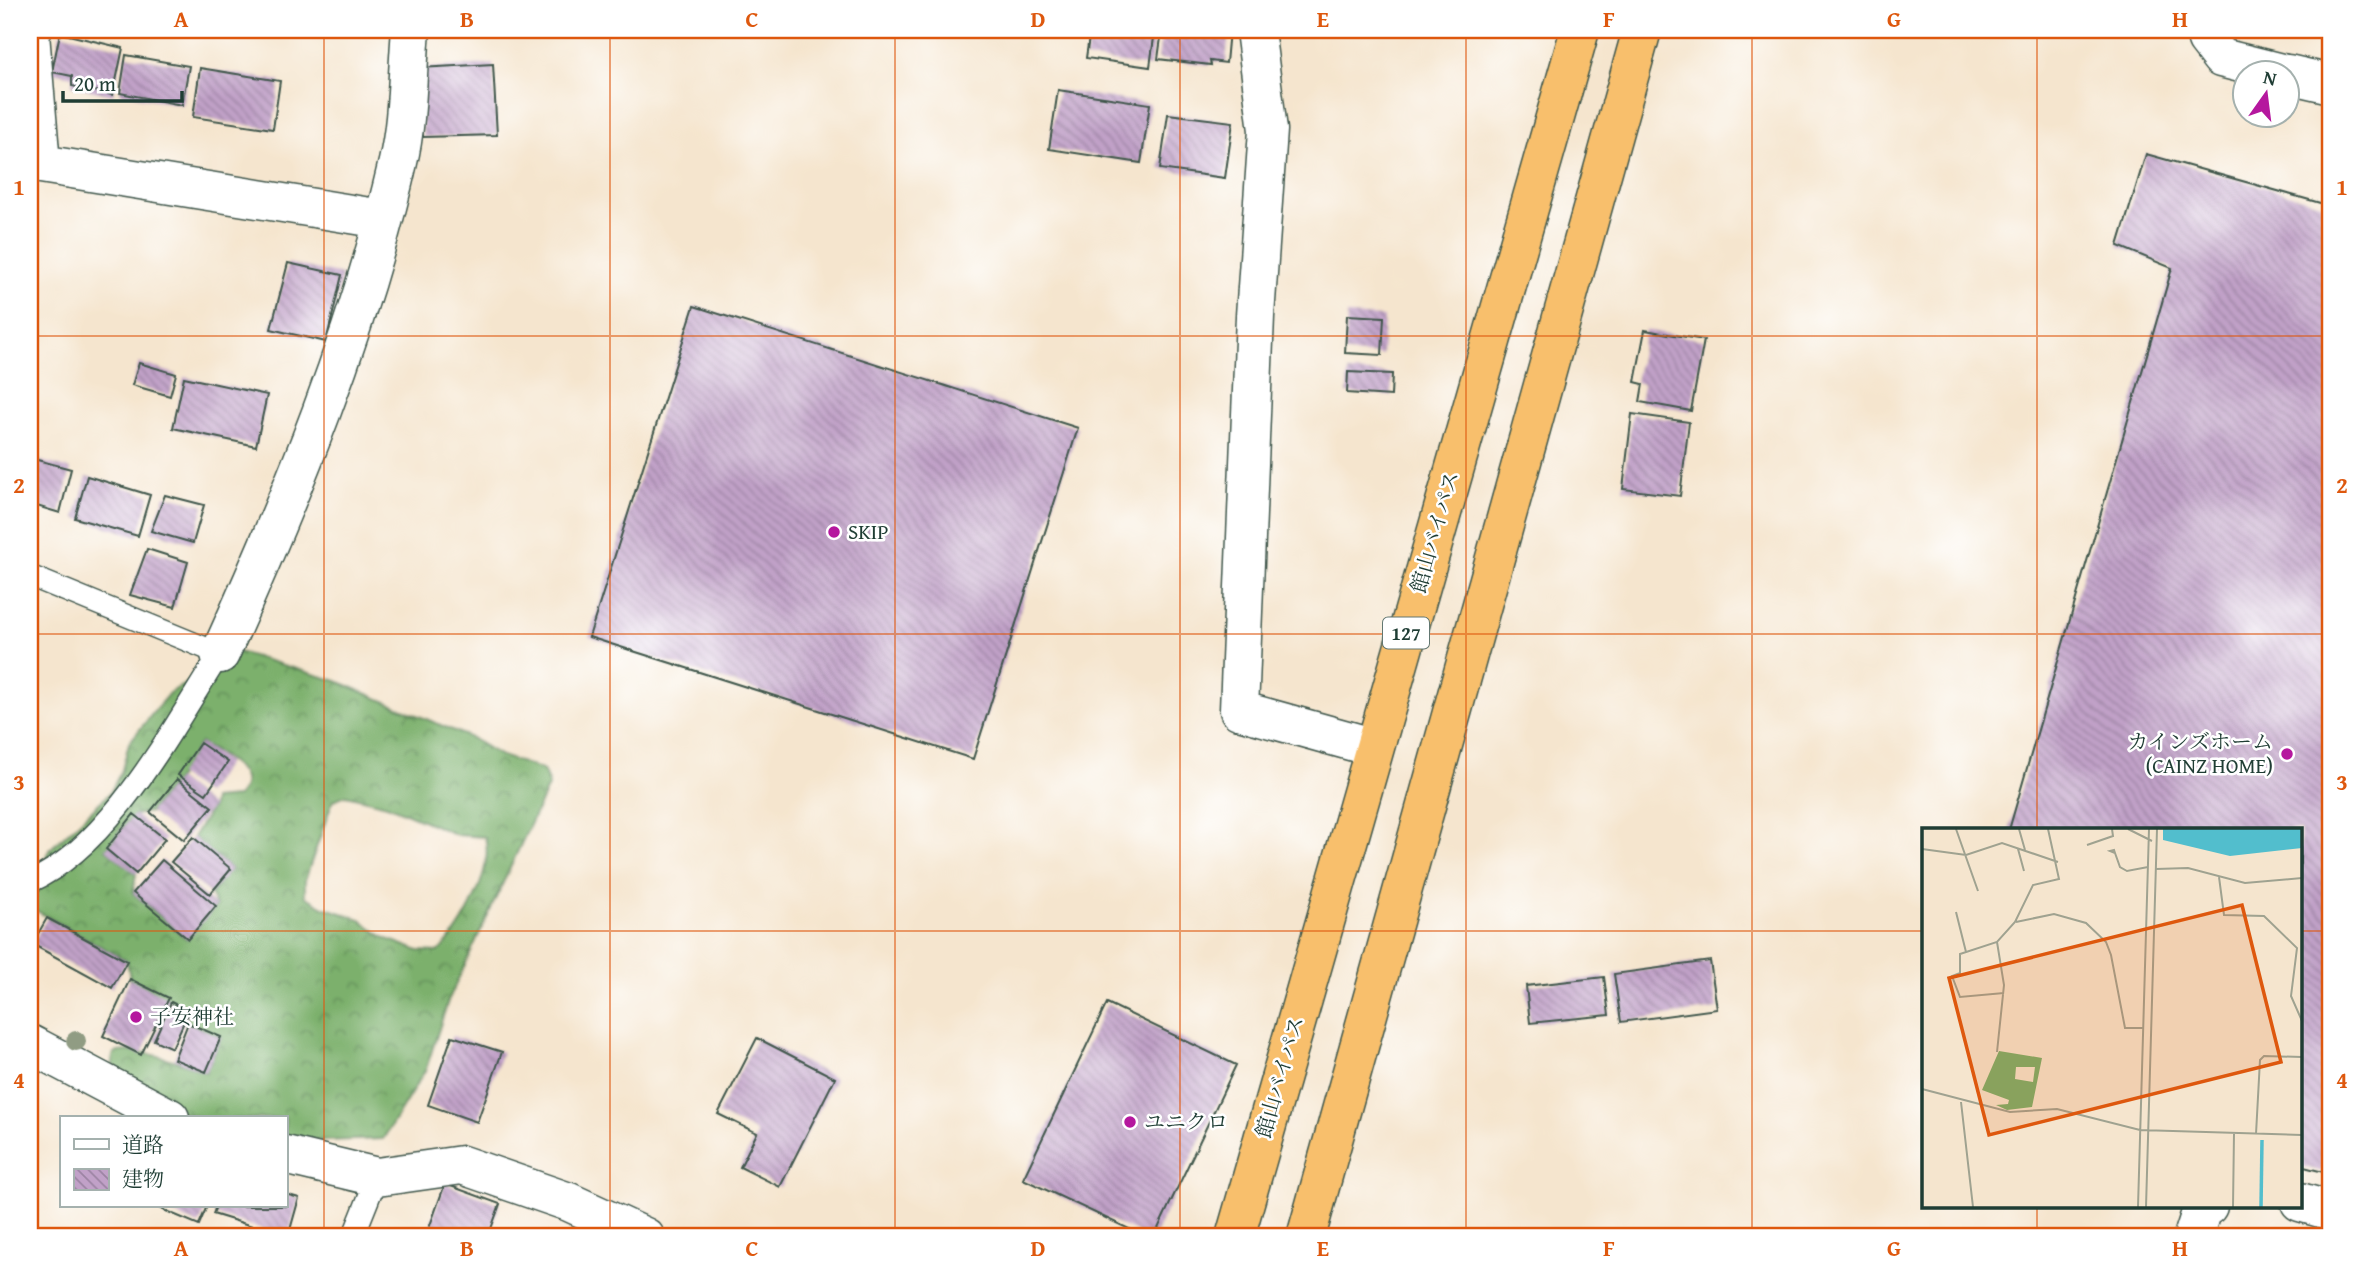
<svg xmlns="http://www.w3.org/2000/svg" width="2361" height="1267" font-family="'Gentium Book Plus','Noto Serif JP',serif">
<defs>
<pattern id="forest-crowns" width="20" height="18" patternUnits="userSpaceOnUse" patternTransform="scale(1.75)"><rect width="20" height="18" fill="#7bb06c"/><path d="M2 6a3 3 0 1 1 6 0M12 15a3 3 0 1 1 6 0" fill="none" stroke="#64905a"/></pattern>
<pattern id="building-back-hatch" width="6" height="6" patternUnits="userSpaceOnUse" patternTransform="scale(1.75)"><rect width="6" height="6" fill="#c1a1c8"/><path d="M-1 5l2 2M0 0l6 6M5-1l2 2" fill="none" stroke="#9c84a3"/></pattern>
</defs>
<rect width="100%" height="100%" fill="#fff"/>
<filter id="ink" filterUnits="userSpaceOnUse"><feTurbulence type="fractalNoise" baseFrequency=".0143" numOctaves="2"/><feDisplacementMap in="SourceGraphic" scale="14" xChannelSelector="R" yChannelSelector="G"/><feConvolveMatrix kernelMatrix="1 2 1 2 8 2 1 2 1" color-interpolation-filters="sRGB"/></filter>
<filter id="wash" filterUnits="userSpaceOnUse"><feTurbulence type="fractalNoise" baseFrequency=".00686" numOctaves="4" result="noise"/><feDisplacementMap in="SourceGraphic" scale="28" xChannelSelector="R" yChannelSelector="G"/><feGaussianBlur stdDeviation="1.57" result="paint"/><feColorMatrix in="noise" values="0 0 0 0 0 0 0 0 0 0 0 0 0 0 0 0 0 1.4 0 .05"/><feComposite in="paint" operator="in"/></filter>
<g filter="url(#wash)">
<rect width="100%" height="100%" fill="#f5e5ce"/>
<path fill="url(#forest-crowns)" stroke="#4d7650" stroke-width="2" fill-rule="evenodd" d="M235,651L337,681L471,738L499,755L543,770L549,784L448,1001L426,1069L383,1139L322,1141L285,1135V1118C259,1118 230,1122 204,1118C178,1114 101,1086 114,1053C136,1046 184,1063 206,1072L221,1037L188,1023L189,1011L130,979L127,961L33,909L31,887L51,848L110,793L122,770L129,743L169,693L207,672ZM200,743C218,755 262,772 237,797L213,799L212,807L193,837L231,869L210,894L216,906L187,939L133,893L136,874L106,849L134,815L150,812L177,779ZM346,795L387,805L457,835L485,837C494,871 463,929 438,952L419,951L385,938L359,919L324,907L305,896V880L333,800Z"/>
<g id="blocks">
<path fill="url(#building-back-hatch)" d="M1090,30H1155L1150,67L1086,58Z
M1162,30H1229L1226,63L1210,61L1211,65L1158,59Z
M60,33L123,48L113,95L72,86V76L52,72Z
M126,55L189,66L182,105L120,93Z
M493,64L497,135L423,137L419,68Z
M200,68L280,81L273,129L193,117Z
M1058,90L1150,104L1141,163L1049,149Z
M1168,114L1233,122L1225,178L1160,169Z
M2146,154L2331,206V1174L2300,1166V830H2009L2172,268L2118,246Z
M288,263L342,275L326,342L271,329Z
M694,306L1078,428L973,759L589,637Z
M1347,315L1384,317L1382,355L1345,353Z
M1645,330L1704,340L1691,411L1640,402L1643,384L1635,382Z
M139,363L176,374L170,396L132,385Z
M1348,372L1392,374L1391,396L1347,393Z
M184,377L267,395L256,446L173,428Z
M1632,414L1689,422L1680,496L1623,489Z
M30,458L71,469L60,513L30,504Z
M87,476L150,495L138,536L75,518Z
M165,495L204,505L193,543L151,531Z
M147,549L188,562L175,607L130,595Z
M200,743L228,762L206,794L178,775Z
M177,779L212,807L184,840L150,812Z
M134,814L165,839L136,874L106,849Z
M193,837L231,869L210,894L171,862Z
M162,860L216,906L188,939L133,893Z
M47,918L127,961L112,988L32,944Z
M1710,961L1717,1009L1621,1022L1614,974Z
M1604,977L1609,1015L1530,1023L1526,986Z
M130,979L169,998L141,1055L103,1036Z
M171,1002L189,1011L172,1048L154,1040Z
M1107,1003L1236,1065L1154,1237H1146L1023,1179Z
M188,1023L221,1037L206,1072L174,1059Z
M452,1036L502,1052L477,1122L428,1105Z
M757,1038L835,1078L780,1187L740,1167L757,1133L718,1114Z
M445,1184L500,1204L488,1237H446L428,1231Z
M285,1194L299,1198L288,1237L213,1214L216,1206H285Z
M154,1206H207L199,1225Z"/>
</g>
</g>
<g filter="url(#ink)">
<use href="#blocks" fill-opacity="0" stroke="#3f564b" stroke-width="2"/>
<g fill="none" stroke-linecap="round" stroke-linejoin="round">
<g stroke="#3f564b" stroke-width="24">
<path id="service" d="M30,576L220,654C172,728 112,845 30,882
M353,1237L377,1177"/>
</g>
<g stroke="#3f564b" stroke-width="41">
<path id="minor" d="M1255,30L1268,130L1255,316L1239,710L1372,747
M2208,30L2207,40L2221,58L2285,74
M30,34L41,164L382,219
M2288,74L2331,84
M220,654C292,495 359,332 398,162C408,120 407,73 411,30
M30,1044L170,1118
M285,1155L377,1177L462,1165L569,1202L645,1237
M2300,1202L2331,1211
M2193,1237L2202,1209L2208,1206"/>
</g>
<g stroke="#3f564b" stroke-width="41">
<path id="trunk" d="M1235,1237L1580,30
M1306,1237L1642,30"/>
</g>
<use href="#service" stroke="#fff" stroke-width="21"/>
<use href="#minor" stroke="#fff" stroke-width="38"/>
<use href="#trunk" stroke="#f8bf6c" stroke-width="38"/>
</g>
<circle fill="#909c83" cx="76" cy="1041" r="10"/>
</g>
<path fill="none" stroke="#de580e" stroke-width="2" stroke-opacity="0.55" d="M324,30V1237M610,30V1237M895,30V1237M1180,30V1237M1466,30V1237M1752,30V1237M2037,30V830M30,336H2331M30,634H2331M30,931H1924M2300,931H2331M2037,1206V1237"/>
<g fill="#b5179e" stroke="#fff" stroke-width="2.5">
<circle cx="834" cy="532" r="7"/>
<circle cx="2287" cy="754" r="7"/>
<circle cx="136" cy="1017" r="7"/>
<circle cx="1130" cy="1122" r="7"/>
</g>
<g text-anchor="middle" stroke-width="5" stroke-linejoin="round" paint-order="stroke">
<rect fill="#fff" stroke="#627771" stroke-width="2" x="1383" y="617.5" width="46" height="31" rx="5"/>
<g font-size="19" font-weight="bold" fill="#1f3d34">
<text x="1406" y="640">127</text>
</g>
<g font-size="21" fill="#1f3d34" stroke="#fff" text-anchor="start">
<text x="848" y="539">SKIP</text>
<text x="2273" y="749" text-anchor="end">カインズホーム<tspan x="2273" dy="24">(CAINZ HOME)</tspan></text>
<text x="150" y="1024">子安神社</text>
<text x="1144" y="1129">ユニクロ</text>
</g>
<g font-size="21" fill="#1f3d34" stroke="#fff">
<text transform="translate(1435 532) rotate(-74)" y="7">館山バイパス</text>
<text transform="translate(1280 1077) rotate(-74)" y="7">館山バイパス</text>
</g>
</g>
<g transform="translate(1922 828)">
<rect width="380" height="380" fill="#f5e5ce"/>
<path d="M77,223L120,230L110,279L85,282L74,277L86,276L87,272L60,262ZM94,239H113L111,254L93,251Z" fill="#7bb06c" fill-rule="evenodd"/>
<path d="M241,1H380V20L308,28L241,12Z" fill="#52becd"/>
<path fill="none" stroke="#52becd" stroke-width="3.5" d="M339,379L340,312"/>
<path fill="none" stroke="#9fa290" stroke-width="2" d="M34,1L56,63M97,1L103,22M206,1L230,13M165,17L191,8L190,1M0,21L44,27L80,15L136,34M96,21L102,43M193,25L188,23L192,22L193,25L198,39L205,43L226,39M234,41L266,40L323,55L380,50M297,49L302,87L342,88L375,120L369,168L380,193M34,84L44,124M94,94L132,86L164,95L184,114L189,127L203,200H221M82,165L38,169L30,148L38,145V126L75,114L93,94L111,57L137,51L126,1M75,224L82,157L75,114M0,261L88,284L135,281L218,302L380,307M39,274L51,379M334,306L338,232L342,228L380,229M216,379L227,1M224,379L235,1M311,379L312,305"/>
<path fill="#de580e" fill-opacity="0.15" stroke="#de580e" stroke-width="3.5" d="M320,77L359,234L67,307L27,150Z"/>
<rect width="380" height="380" fill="none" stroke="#1f3d34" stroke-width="3.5"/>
</g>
<rect width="2361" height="1267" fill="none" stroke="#fff" stroke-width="77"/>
<rect x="60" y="1116" width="228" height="91" fill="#ffffff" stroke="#a5b1ae" stroke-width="2"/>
<rect x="74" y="1139" width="35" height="10" fill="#ffffff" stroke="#a5b1ae" stroke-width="2"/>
<text x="122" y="1152" font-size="21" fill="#1f3d34">道路</text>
<rect x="74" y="1169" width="35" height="21" fill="url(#building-back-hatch)" stroke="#a5b1ae" stroke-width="2"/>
<text x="122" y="1186" font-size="21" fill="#1f3d34">建物</text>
<g transform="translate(2266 94) rotate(14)"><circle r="33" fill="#ffffff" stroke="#a5b1ae" stroke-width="2"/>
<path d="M0-5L12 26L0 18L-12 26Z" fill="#b5179e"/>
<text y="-10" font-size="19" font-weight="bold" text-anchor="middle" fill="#1f3d34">N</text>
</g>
<path d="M63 91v10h119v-10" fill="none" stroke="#1f3d34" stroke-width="3.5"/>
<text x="74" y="91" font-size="21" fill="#1f3d34" stroke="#ffffff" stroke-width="5" paint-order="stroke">20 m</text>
<rect x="38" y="38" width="2284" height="1190" fill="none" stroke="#de580e" stroke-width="2.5"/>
<g font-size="23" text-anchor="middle" font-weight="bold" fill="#de580e">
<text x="181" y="27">A</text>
<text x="467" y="27">B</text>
<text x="752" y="27">C</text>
<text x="1038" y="27">D</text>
<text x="1323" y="27">E</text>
<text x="1609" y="27">F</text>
<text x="1894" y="27">G</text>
<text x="2180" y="27">H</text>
<text x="19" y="195">1</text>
<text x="2342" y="195">1</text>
<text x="19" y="493">2</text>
<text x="2342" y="493">2</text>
<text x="19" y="790">3</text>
<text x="2342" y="790">3</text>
<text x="19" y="1088">4</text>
<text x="2342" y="1088">4</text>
<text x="181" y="1256">A</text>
<text x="467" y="1256">B</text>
<text x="752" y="1256">C</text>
<text x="1038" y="1256">D</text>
<text x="1323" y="1256">E</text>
<text x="1609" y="1256">F</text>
<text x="1894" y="1256">G</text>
<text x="2180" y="1256">H</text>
</g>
</svg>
